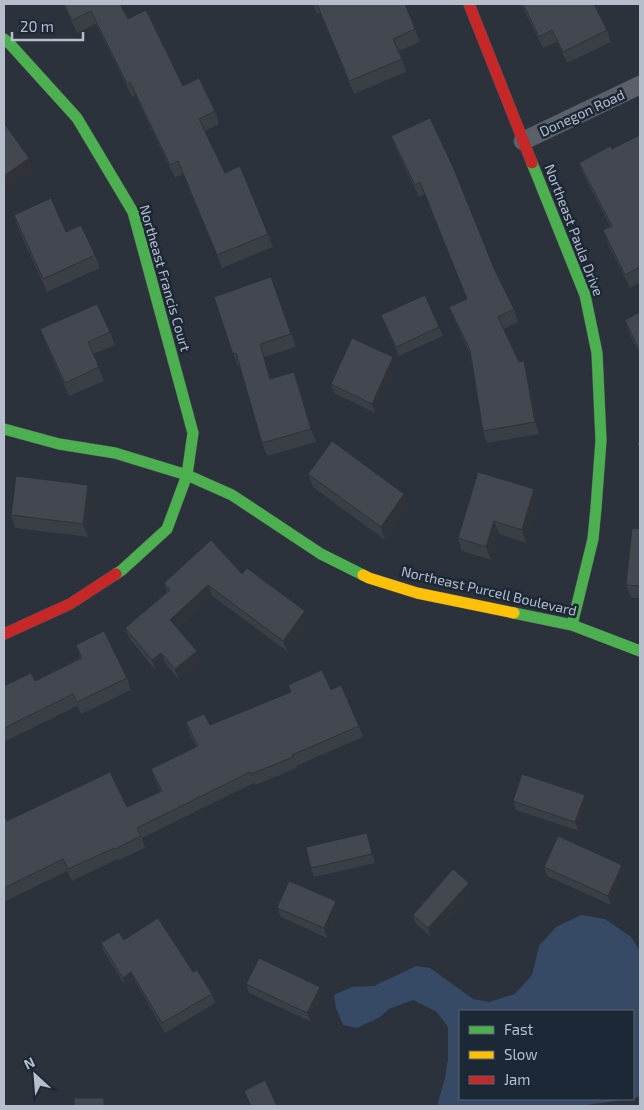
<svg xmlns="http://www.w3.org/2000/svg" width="644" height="1110" font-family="'Exo 2',sans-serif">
<rect width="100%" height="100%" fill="#2b323b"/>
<path fill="#364a66" d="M581,915L605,919L631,937L640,951V1097L633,1098V1011H460V1099H630L580,1106H439L438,1102L445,1078L448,1059V1027L437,1012L413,1000L389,1009L380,1017L357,1028L343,1025L336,1008L334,995L352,987L374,986L416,966L430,968L473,999L489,1002L515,994L532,975L539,946L556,927Z"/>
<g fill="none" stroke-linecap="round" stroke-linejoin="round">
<g stroke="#4a4e55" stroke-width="19">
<path id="street" d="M523,141L640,85"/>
</g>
<g stroke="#4a4e55" stroke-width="12">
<path id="fast" d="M4,39L10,44L77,118L133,212L193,433L187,475L167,529L122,570L116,574
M532,163L585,295L597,353L601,440L596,508L593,539L572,625
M4,429L59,444L115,453L187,475L232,495L321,554L363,575
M514,613L572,625L640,651"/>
</g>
<g stroke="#4a4e55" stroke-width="12">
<path id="slow" d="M363,575L369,578L417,593L514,613"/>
</g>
<g stroke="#4a4e55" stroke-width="12">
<path id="jam" d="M469,4L532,163
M4,634L70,604L116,574"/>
</g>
<use href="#street" stroke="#5c6169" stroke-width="18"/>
<use href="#fast" stroke="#4caf50" stroke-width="11"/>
<use href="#slow" stroke="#ffc107" stroke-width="11"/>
<use href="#jam" stroke="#c62828" stroke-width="11"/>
</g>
<path fill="#3a3e45" d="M63,4H120L128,19L183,86L215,111L219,124L205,131L225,173L268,234L273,247L222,268L183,174L175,178L135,95L132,97L96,24L77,33Z
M313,4H405L420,42L399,51L406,72L354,94L320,13L317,14Z
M522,4L607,30L611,42L567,63L557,42L543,48L525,12Z
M640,135V283L630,288L608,244L603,230L610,226L584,176L579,163L612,149Z
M391,136L496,273L514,309L518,322L504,329L519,362L529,373L539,434L487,443L483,431L470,354L454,319L449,307L467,299L425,194L419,197L396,149Z
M14,215L66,232L95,255L100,268L47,292L18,228Z
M271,277L296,347L264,357L271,379L294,372L299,385L316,442L267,456L262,443L240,366L238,367L214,297Z
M640,312V355L629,333L625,320Z
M381,315L439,327L443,336L399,356Z
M40,329L110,332L115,345L93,354L104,381L69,396L45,342Z
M397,366L375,413L334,393L331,384Z
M308,474L404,494L409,507L385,540L313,487Z
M534,489L539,502L526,543L499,534L491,560L462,551L458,538Z
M92,498L88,537L15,528L11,515Z
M640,529V598H631L626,585Z
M242,574L305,611L308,621L287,651L212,596L177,628L201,662L179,680L165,663L156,671L129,638L125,628L167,592L164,583Z
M76,645L127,678L131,690L81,714L77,706L4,742V686L35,681L80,658Z
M288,685L331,690L359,726L363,737L296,766L297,768L255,785L254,783L142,838L145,848L119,860L118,859L72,881L67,871L4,902V815L7,821L127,807L160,791L155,780L151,769L196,747L190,734L186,722L210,725L291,692Z
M585,795L588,804L579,831L516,810L513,801Z
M367,833L370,842L375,863L314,877L311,868Z
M544,867L625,874L611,905L547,876Z
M472,892L431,937L416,924L413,915Z
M336,901L339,910L327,938L281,917L277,908Z
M124,940L193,972L212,994L215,1003L165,1033L135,981L126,987L104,952L101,943Z
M246,984L323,996L311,1022L249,993Z"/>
<path fill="#2f3238" d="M29,158L34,172L4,193V176Z
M260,344L264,357L275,392L270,379Z
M393,357L397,366L375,413L372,404Z
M524,361L529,373L539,434L535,422Z
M294,372L299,385L316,442L311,429Z
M88,485L92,498L88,537L83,524Z
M534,489L539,502L526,543L522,530Z
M404,494L409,507L385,540L381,527Z
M494,521L499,534L491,560L486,547Z
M208,585L212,596L174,630L170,620Z
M305,611L308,621L287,651L283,641Z
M197,651L201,662L179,680L175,669Z
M161,653L165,663L156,671L152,660Z
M585,795L588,804L579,831L575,822Z
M367,833L370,842L375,863L372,854Z
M622,865L625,874L611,905L608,896Z
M469,883L472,892L431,937L428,928Z
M336,901L339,910L327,938L324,928Z
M131,972L135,981L126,987L123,978Z
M320,987L323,996L311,1022L307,1013Z
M104,1098L107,1106H104Z"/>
<path fill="#434850" stroke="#2f3238" d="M64,4H120L128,19L146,10L183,86L199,78L215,111L199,119L225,173L240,166L268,234L217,255L178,161L170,165L130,82L127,84L91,11L72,20Z
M317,4H405L415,29L393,39L402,59L349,81Z
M523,4H594L607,30L563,52L552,30L539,37Z
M430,118L453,167L496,273L514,309L498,317L519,362L524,361L535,422L483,431L470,350L449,307L467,299L420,182L415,185L391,136Z
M4,123L29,158L4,176Z
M640,135V267L625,275L603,230L612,226L579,163L610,146L612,149Z
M51,198L66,232L81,225L95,255L43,279L14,215Z
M271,277L291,334L260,344L270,379L294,372L311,429L262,443L236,353L233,354L214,297Z
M425,295L439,327L396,347L381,315Z
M97,304L110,332L88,342L99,367L65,383L40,329Z
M640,312V352L625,320Z
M352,338L393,357L372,404L331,384Z
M332,441L404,494L381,527L308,474Z
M640,441V449L637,443Z
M478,472L534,489L522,530L494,521L486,547L458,538Z
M16,476L88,485L83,524L11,515Z
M632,528L640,529V586L626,585Z
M211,540L242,574L247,568L305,611L283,641L208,585L170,620L197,651L175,669L161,653L152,660L125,628L170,590L164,583Z
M104,631L127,678L77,702L73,694L4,728V686L31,673L35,681L82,658L76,645Z
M322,670L331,690L341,685L359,726L292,755L293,757L251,774L250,772L137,828L141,836L115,849L114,848L68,869L63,859L4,888V815L7,821L110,772L127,807L162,791L151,769L198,746L186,722L204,714L210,725L291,692L288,685Z
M522,774L585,795L575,822L513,801Z
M367,833L372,854L311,868L306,847Z
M558,836L622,865L608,896L544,867Z
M453,869L469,883L428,928L413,915Z
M289,881L336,901L324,928L277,908Z
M158,918L193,972L197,970L212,994L162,1023L131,972L123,978L101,943L119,932L124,940Z
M259,958L320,987L307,1013L246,984Z
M265,1080L277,1106H251L244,1091Z
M74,1098H104V1106H74Z"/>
<g text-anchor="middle" stroke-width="5" stroke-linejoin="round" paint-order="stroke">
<g font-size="14" fill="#b6becc" stroke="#1d2837">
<text transform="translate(582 113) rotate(-25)" y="5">Donegon Road</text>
<text transform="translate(574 230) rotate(69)" y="5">Northeast Paula Drive</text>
<text transform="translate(165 278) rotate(74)" y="5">Northeast Francis Court</text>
<text transform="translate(489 591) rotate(13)" y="5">Northeast Purcell Boulevard</text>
</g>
</g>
<rect width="644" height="1110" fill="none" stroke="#b6becc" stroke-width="10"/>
<rect x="459" y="1010" width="175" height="90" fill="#1d2837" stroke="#5a6473"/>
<rect x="469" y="1026" width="25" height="8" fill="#4caf50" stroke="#5a6473"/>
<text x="504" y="1035" font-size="15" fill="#b6becc">Fast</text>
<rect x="469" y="1051" width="25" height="8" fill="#ffc107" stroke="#5a6473"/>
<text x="504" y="1060" font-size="15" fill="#b6becc">Slow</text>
<rect x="469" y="1076" width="25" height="8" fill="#c62828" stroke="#5a6473"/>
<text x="504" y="1085" font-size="15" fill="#b6becc">Jam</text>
<g transform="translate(35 1075) rotate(334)" stroke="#1d2837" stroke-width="4" paint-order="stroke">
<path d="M0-4L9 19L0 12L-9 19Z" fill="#b6becc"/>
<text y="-8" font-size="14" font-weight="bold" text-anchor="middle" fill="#b6becc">N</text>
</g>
<path d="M12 32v8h71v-8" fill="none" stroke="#b6becc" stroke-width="2.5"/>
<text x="20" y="32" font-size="15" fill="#b6becc" stroke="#1d2837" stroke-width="4" paint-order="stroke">20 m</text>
</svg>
